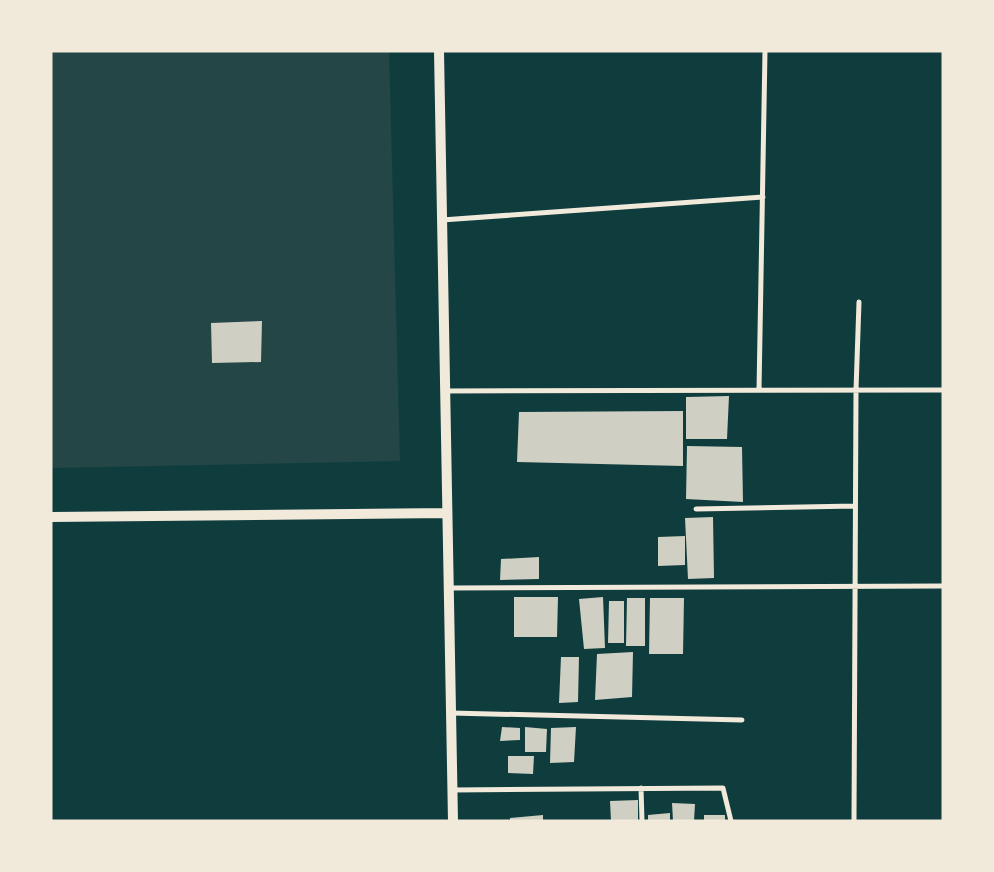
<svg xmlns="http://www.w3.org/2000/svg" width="994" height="872" font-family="Roboto,sans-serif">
<rect width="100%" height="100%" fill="#0f3d3e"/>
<path fill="#244646" d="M51,51H389L400,461L51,468Z"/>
<path fill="#cfcfc3" d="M262,321L261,362L212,363L211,323Z
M729,396L727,439H686V397Z
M683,411V466L517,462L519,412Z
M687,446L742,447L743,502L686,499Z
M713,517L714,578L688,579L685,518Z
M685,536V565L658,566V537Z
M539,557V579L500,580L501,559Z
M514,597H558L557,637H514Z
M603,597L605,648L584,649L579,599Z
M627,598H645V646H626Z
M650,598H684L683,654H649Z
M609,601H624V643H608Z
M633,652L632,697L595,700L597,654Z
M561,657H579L578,702L559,703Z
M502,727L520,728V740L500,741Z
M525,727L547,729L546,752H525Z
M576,727L574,762L550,763L551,728Z
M508,756H534L533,774L508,773Z
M638,800V821H611L610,801Z
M672,803L695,804L694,821H673Z
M670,813V821H648V815Z
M543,815V821H510V818Z
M704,815H725V821H704Z"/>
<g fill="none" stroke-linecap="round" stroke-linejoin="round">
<path stroke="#f1e9da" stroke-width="5" d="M442,220L763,197
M759,390L765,51
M444,391L943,390
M696,509L855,506
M448,588L943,586
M451,713L742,720
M641,788L642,821
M453,790L723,788L731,821
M854,821L856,390L859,302"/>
<path stroke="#f1e9da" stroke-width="10" d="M439,51L453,821
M51,517L446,513"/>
</g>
<rect width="994" height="872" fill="none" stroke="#f1e9da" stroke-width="105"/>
</svg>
